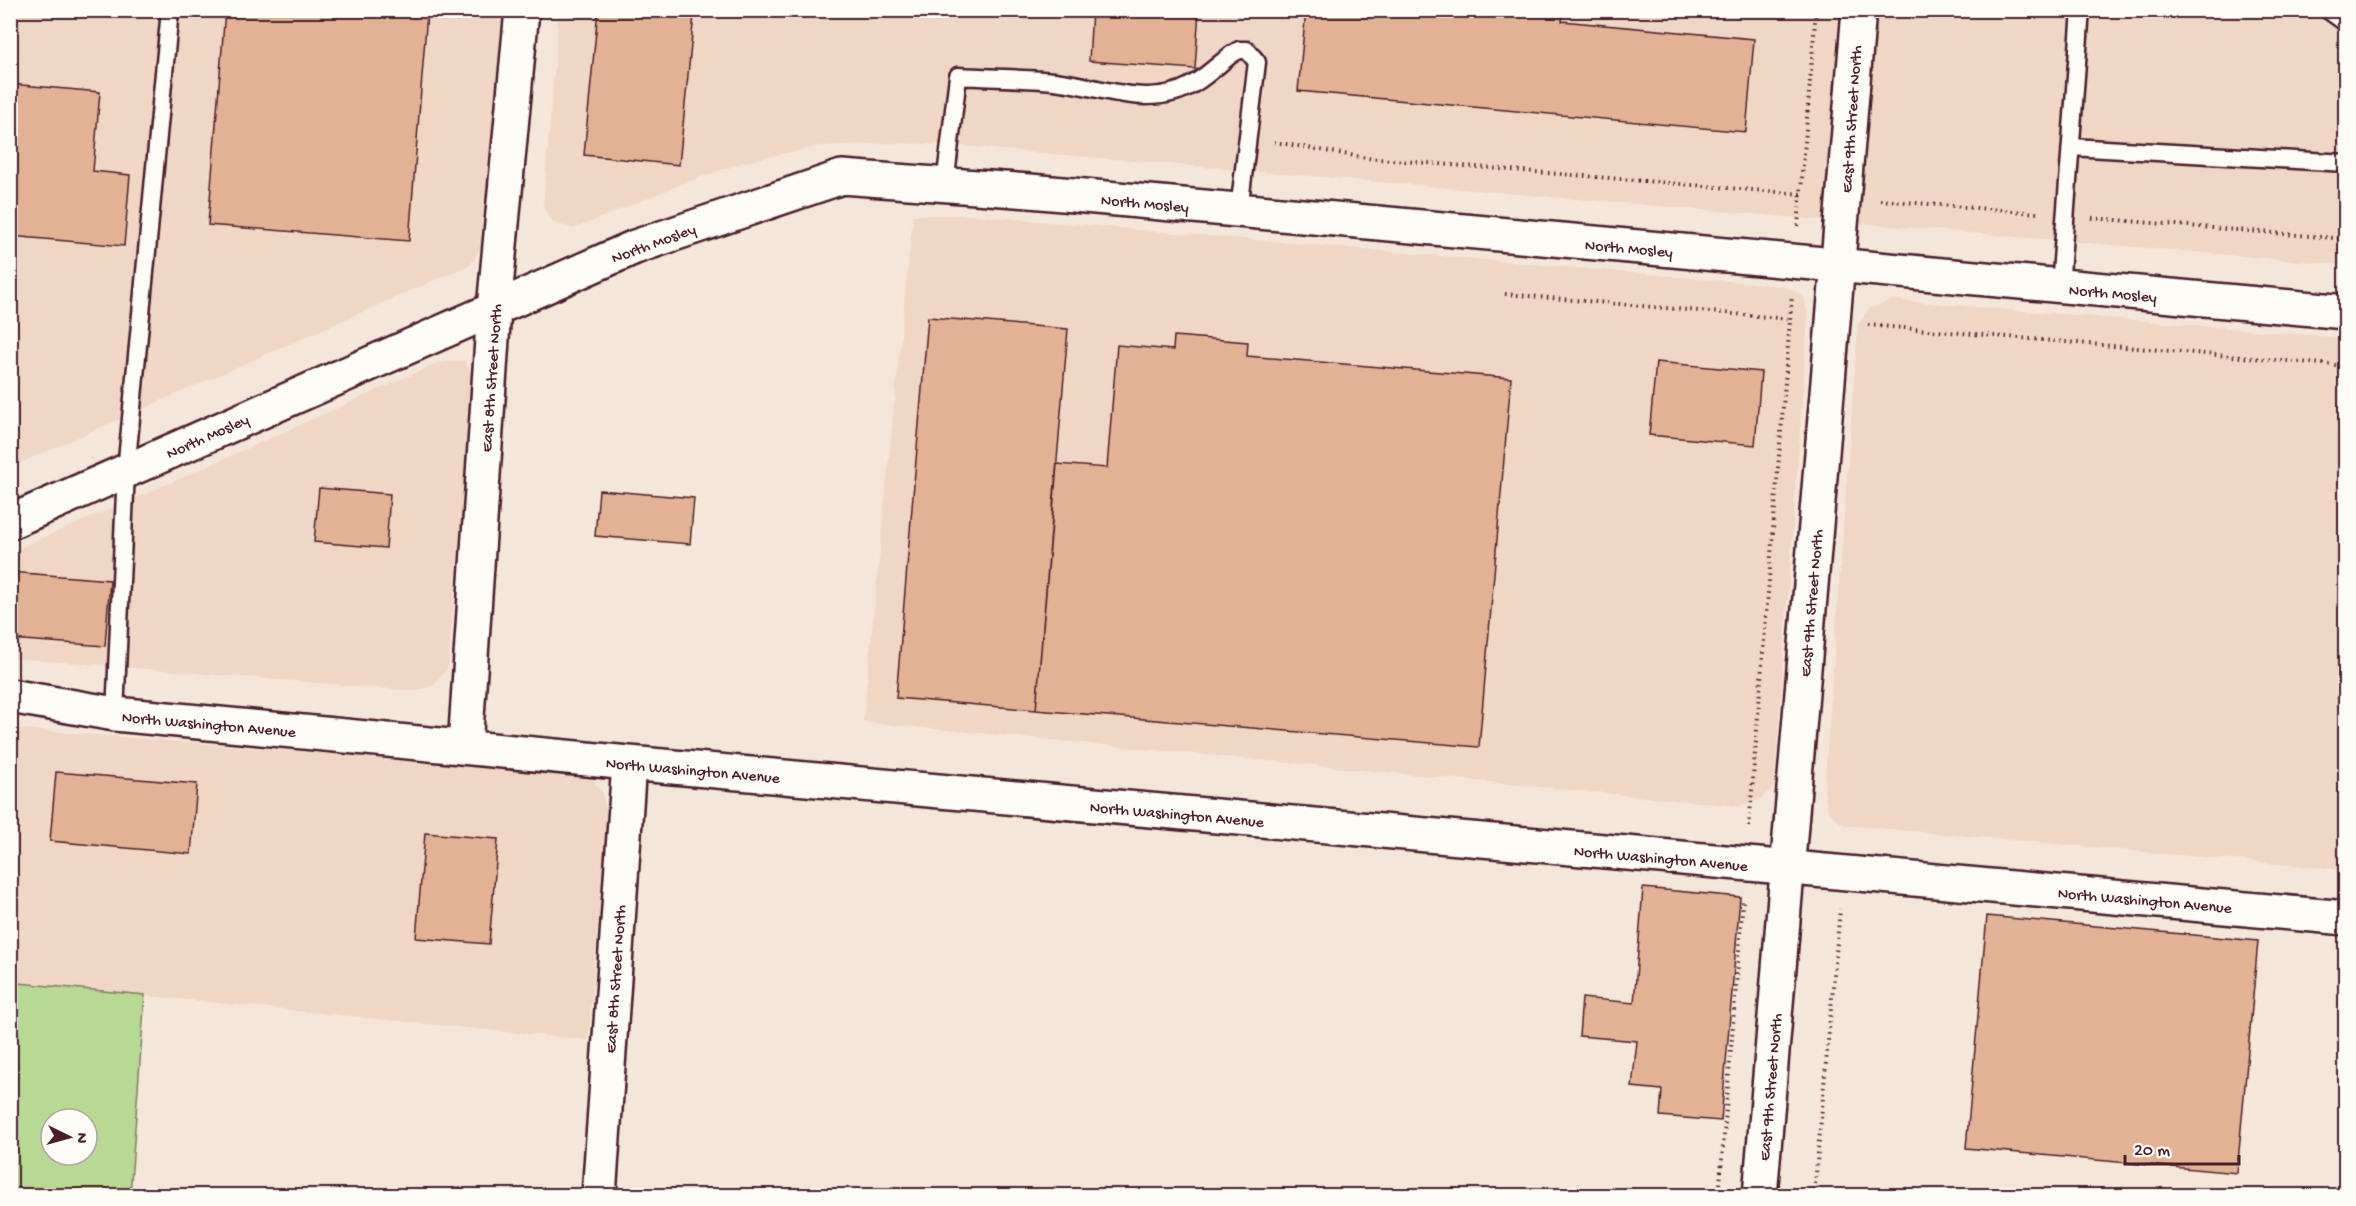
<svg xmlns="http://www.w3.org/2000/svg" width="2356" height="1206" font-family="'Gochi Hand',sans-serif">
<rect width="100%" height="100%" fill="#f5e6da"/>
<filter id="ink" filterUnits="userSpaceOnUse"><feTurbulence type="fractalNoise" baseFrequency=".0167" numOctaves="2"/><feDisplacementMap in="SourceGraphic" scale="12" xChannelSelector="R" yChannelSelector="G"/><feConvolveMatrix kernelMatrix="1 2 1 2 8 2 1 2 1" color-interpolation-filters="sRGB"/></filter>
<g filter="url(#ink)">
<path fill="#f0d6c5" d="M11,11H505L484,243L471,264L11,467Z
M559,11H2345V265L947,145L896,143L819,146L741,163L682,184L573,229L552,222L543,206Z
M913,215H970L1784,286L1804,296L1808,318L1774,787L1760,799L1739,806L863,722Z
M1893,300L2345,338V870L1844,825L1828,812L1824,791L1858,325L1869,309Z
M464,360L473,375L448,668L434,685L415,691L11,658L10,552L152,491L438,363Z
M10,728L588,775L603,793L607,818L588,1040L19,983L15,1003H11Z"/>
<path fill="#b7d994" stroke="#807c60" stroke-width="1.5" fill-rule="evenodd" d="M18,983L145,995L130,1195H11L10,1003H15ZM51,1119H87V1155H51Z"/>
<path fill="#e3b295" stroke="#4a1f2b" stroke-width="1.5" d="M225,10H401L427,13L409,241L208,225Z
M598,10H649L694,15L679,165L584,155Z
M1092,10H1199L1195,69L1089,61Z
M1306,10H1563L1562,21L1754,39L1746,132L1298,91Z
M10,84L100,92L93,171L130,175L124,246L10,236Z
M928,317L1068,329L1036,710L896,698Z
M1174,336L1248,342L1247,356L1511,378L1479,747L1036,710L1057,464L1107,468L1117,345L1173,350Z
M1656,362L1761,372L1755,445L1649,435Z
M319,488L390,494L386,548L314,542Z
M599,490L694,498L690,544L595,536Z
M10,572L110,580L105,646L10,639Z
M56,772L197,784L191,854L50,841Z
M425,833L498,839L489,944L416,938Z
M1643,888L1740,897L1721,1121L1660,1116L1662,1090L1632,1087L1637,1041L1579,1036L1582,998L1634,1003Z
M1987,916L2258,941L2237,1173L1966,1148Z"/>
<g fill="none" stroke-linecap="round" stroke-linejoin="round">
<g stroke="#4a1f2b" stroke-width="21">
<path id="lane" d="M2328,10L2346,23
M2071,147L2346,163
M945,185L958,76C990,78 1022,78 1054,81C1094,85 1135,104 1175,92C1197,86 1215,67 1232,54L1239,50H1247L1257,62L1239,210
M2060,287L2081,10
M115,714L126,471L170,10"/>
</g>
<g stroke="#4a1f2b" stroke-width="38">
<path id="street" d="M10,696L115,714L629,763L2346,918
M465,747L494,309L522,10
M599,1196L629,763
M1760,1196L1859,10"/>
</g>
<g stroke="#4a1f2b" stroke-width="38">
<path id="secondary" d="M10,522L635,247L842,177L1030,191L2346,312"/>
</g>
<path stroke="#4a1f2b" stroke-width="4" stroke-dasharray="1.5 4.5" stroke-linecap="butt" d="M1274,142L1367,158L1801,194
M1880,200L2037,213
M2092,218L2346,239
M1798,226L1816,10
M1505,294L1791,319
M1868,325L2346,366
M1749,827L1792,296
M1719,1196L1743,900
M1814,1196L1840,909"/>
<use href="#lane" stroke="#fdfcf7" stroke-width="16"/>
<use href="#street" stroke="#fdfcf7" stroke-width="33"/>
<use href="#secondary" stroke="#fdfcf7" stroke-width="33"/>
</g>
</g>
<g text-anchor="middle" stroke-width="4.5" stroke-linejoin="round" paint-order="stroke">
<g font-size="16" fill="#4a1f2b" stroke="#fdfcf7">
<text transform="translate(1850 119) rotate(-86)" y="6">East 9th Street North</text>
<text transform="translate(1145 202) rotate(5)" y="6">North Mosley</text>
<text transform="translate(653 242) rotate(-20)" y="6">North Mosley</text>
<text transform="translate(1629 247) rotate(5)" y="6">North Mosley</text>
<text transform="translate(2113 292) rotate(5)" y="6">North Mosley</text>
<text transform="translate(490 378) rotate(-86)" y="6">East 8th Street North</text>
<text transform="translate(207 435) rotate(-24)" y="6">North Mosley</text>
<text transform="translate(1810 603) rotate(-85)" y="6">East 9th Street North</text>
<text transform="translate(209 723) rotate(5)" y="6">North Washington Avenue</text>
<text transform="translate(693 769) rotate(5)" y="6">North Washington Avenue</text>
<text transform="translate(1177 813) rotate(5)" y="6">North Washington Avenue</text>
<text transform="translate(1661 857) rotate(5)" y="6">North Washington Avenue</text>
<text transform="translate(2145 899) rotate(5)" y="6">North Washington Avenue</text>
<text transform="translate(614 979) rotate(-86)" y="6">East 8th Street North</text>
<text transform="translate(1769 1087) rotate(-85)" y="6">East 9th Street North</text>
</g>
</g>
<rect width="2356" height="1206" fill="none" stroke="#fdfcf7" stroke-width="36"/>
<rect x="18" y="18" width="2320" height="1170" fill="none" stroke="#4a1f2b" stroke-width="2" filter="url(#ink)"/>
<g transform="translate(69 1137) rotate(95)"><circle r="28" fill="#fdfcf7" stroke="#b5a4a5" stroke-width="1.5"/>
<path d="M0-4.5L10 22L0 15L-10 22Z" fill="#4a1f2b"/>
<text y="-9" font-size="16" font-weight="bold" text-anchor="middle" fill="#4a1f2b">N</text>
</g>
<path d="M2125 1155v9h114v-9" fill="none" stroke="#4a1f2b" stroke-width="3"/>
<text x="2134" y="1155" font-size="18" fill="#4a1f2b" stroke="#fdfcf7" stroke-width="4.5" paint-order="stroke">20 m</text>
</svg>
